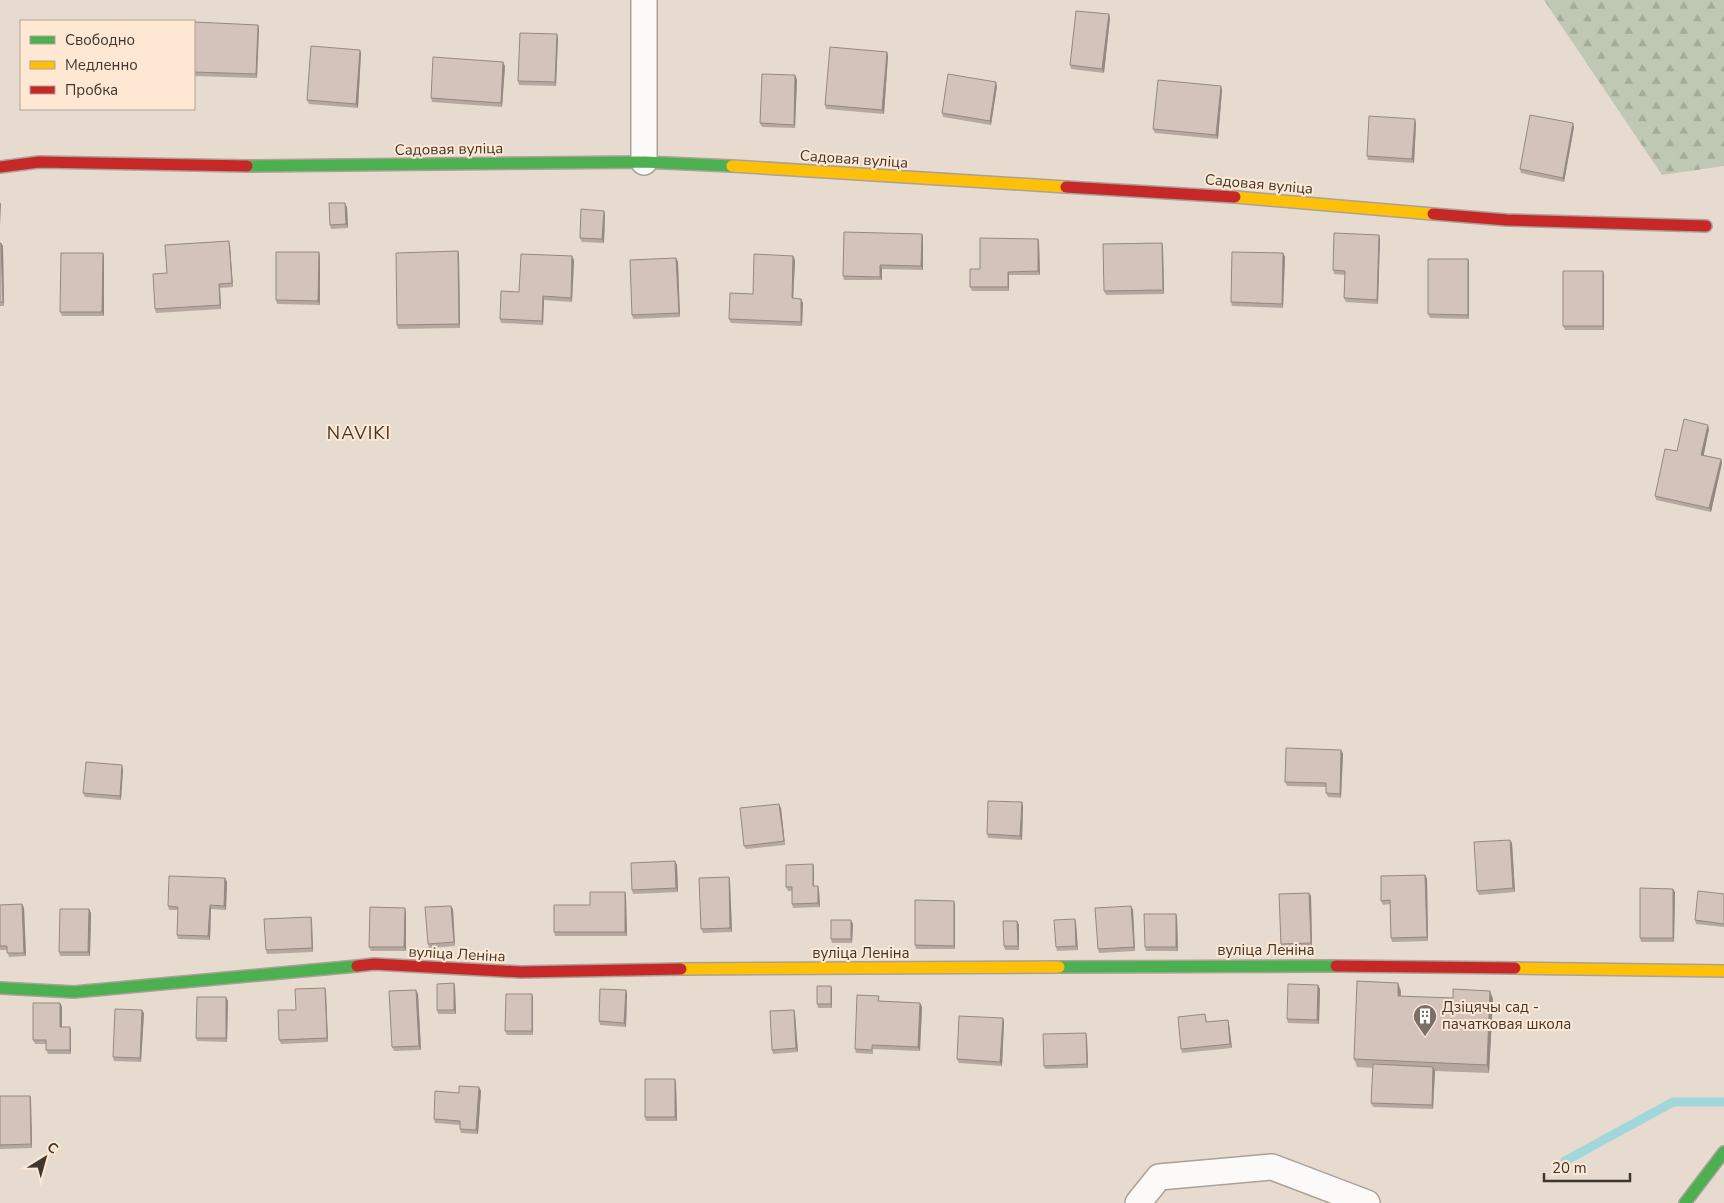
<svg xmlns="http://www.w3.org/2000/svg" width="1724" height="1203" font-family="'Nunito Sans',sans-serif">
<defs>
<pattern id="forest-firs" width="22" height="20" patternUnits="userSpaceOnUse" patternTransform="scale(1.25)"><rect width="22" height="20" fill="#bec8b2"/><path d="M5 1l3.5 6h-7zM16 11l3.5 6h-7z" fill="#a4ac99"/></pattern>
</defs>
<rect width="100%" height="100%" fill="#e7dbd0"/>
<path fill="url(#forest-firs)" d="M1544,0H1724V166L1662,175Z"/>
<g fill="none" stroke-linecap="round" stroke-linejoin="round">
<path stroke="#a1d7da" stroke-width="9" d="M1565,1161L1673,1102H1723"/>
<g stroke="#aaa198" stroke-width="28">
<path id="street" d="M644,0V162
M1138,1203L1159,1177L1272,1167L1367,1203"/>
</g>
<g stroke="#aaa198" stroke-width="14">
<path id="fast" d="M247,166L644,162L732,166
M1059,967L1336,966
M0,988L74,992L357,966
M1685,1203L1724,1152"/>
</g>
<g stroke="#aaa198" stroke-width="14">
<path id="slow" d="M732,166L1066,187
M1235,197L1433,214
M1515,968L1724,971
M681,969L1059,967"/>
</g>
<g stroke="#aaa198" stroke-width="14">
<path id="jam" d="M0,167L39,162L247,166
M1066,187L1235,197
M1433,214L1507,220L1706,226
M357,966L374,964L521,972L681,969
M1336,966L1515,968"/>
</g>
<use href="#street" stroke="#fbfaf8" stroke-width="25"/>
<use href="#fast" stroke="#4caf50" stroke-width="11"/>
<use href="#slow" stroke="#ffc107" stroke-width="11"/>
<use href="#jam" stroke="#c62828" stroke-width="11"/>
</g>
<path fill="#b6a8a0" d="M1109,14L1110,18L1104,73L1071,69L1070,65Z
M194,22L258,25L259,29L257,78L194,76Z
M558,38L556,86L519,85L518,81Z
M887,52L888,56L884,114L826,109L825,105Z
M361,53L358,108L309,104L307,100Z
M505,66L502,107L432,102L431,98Z
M797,79L795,128L762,127L760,123Z
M997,86L991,125L943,117L942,113Z
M1221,86L1222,90L1218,139L1155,133L1153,129Z
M1416,123L1414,163L1368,160L1367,156Z
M1574,127L1564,182L1521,173L1520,169Z
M347,207L348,228L331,229L330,225Z
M605,214L604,243L582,242L580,238Z
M922,234L923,238V270L882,269V280H844L843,276Z
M1379,235L1380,239L1378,304L1346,302L1344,298L1345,275L1334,274L1333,270Z
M1038,239L1039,242L1040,275H1009V291H972L970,287L980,269Z
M0,243L3,246L4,306H0Z
M1162,243L1163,247L1164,294L1106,295L1104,291Z
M230,245L233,287L220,288L221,309L156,313L155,309L167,273Z
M458,251L459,255L460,328L398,329L397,325Z
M103,253L104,257V316H62L60,312Z
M1283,253L1285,257L1283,308L1232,306L1231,302Z
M320,256V305L277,304L276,300Z
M793,256L795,260L793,298L801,299L803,303L802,326L731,323L729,319L753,294Z
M676,258L678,262L680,317L633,319L632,315Z
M1468,259L1469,263V319L1430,318L1428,314Z
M574,260L572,302L544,300L543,325L501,323L500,319L519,292Z
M1603,271L1604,275V330H1565L1563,326Z
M1709,429L1703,455L1721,459L1722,463L1711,512L1656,500L1655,496L1677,451Z
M1341,750L1343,754L1341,798L1328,797L1326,793V787L1287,786L1285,782Z
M123,769L121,800L85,797L83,793Z
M1022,802L1023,806L1022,840L988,838L987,834Z
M781,808L785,845L746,849L744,846Z
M1512,843L1515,892L1479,895L1477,891Z
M675,861L677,865L678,892L633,894L632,890Z
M813,864L814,868V886H818L819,890L820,907L793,908L792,904V891H788L786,887Z
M1425,875L1427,879L1428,941L1392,942L1391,938L1390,904L1383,905L1381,901Z
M729,877L730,881L732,932L703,933L701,929Z
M225,878L227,882L226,910L211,909L210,940L178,939L177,935L178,910H169L168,906Z
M625,892L626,896L627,936H555L554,932Z
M1675,892L1674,942H1641L1640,938Z
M1309,893L1311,896L1312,947H1282L1281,944Z
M1724,894V927L1696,924L1695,920Z
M954,901L955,905V949H916L915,945Z
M22,904L24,908L26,956L9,957L7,950H0V905Z
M1131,906L1133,910L1135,951L1099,953L1098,949Z
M453,909L455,946L429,948L428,944Z
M406,912V951H371L369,947Z
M91,913L90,956H60L59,952Z
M1176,914L1177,917L1178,951H1146L1145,947Z
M311,917L312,921L313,952L267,954L266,950Z
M1075,919L1076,923L1078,950L1057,951L1056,947Z
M1017,921L1019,925V950H1005L1004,946Z
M853,924L852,943H832L831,939Z
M1318,985L1320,989L1319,1024L1288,1023L1287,1019Z
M831,986L832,989V1008H818L817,1004Z
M455,987L456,1014H438L437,1010Z
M325,988L326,992L328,1042L281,1044L279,1040Z
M626,990L627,994L626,1027L600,1025L599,1021Z
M1401,991V996L1453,998L1490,991L1493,999L1489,1073L1435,1071L1433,1109L1373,1107L1371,1103L1373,1068L1357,1067L1354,1059Z
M418,994L421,1050L394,1051L392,1047Z
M532,994L533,998V1035H507L505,1031Z
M226,997L228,1001L227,1042L197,1041L196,1038Z
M880,1000V1001L920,1003L922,1007L920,1051L873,1049V1054L856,1053L855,1049Z
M60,1003L62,1007V1027L71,1031V1054H48L46,1050V1044H35L33,1040Z
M794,1010L795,1014L798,1052L773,1054L772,1050Z
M144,1013L141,1062L114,1061L113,1057Z
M1205,1014L1207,1022L1228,1020L1229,1024L1232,1048L1182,1053L1181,1049Z
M1003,1018L1004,1022L1002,1066L959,1063L957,1059Z
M1087,1037L1088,1068L1045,1069L1044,1066Z
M676,1083L677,1121H646L645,1117Z
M479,1087L481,1091L478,1134L461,1133L460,1129V1125L435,1123L434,1119L459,1093Z
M0,1096H30L31,1099L32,1148L0,1149Z"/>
<path fill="#948882" d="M1109,14L1110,18L1104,73L1102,69Z
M258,25L259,29L257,78L256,74Z
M557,34L558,38L556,86L555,82Z
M360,50L361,53L358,108L356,104Z
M887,52L888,56L884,114L882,110Z
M503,62L505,66L502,107L501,103Z
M795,75L797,79L795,128L794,125Z
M996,82L997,86L991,125L990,121Z
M1221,86L1222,90L1218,139L1216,135Z
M1415,119L1416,123L1414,163L1412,159Z
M1573,123L1574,127L1564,182L1563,178Z
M0,202L1,204L0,226Z
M345,203L347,207L348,228L346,224Z
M604,211L605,214L604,243L602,239Z
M922,234L923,238V270L921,266Z
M1379,235L1380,239L1378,304L1377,300Z
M1038,239L1039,242L1040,275L1038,271Z
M229,241L230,245L233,287L232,283Z
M1,243L3,246L4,306L3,302Z
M1162,243L1163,247L1164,294L1163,290Z
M458,251L459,255L460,328L459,324Z
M319,252L320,256V305L318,301Z
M103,253L104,257V316L102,312Z
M1283,253L1285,257L1283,308L1282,304Z
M572,256L574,260L572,302L571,298Z
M793,256L795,260L793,302L792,298Z
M676,258L678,262L680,317L679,313Z
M1468,259L1469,263V319L1468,315Z
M880,265L882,269V280L880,277Z
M1603,271L1604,275V330L1603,326Z
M1008,272L1009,275V291L1008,287Z
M219,284L220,288L221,309L220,305Z
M543,296L544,300L543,325L542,321Z
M801,299L803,303L802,326L801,322Z
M1708,425L1709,429L1703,459L1701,455Z
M1721,459L1722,463L1711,512L1709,508Z
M1341,750L1343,754L1341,798L1340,794Z
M122,765L123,769L121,800L120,796Z
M1022,802L1023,806L1022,840L1020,836Z
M779,804L781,808L785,845L784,841Z
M1510,840L1512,843L1515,892L1513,888Z
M675,861L677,865L678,892L676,888Z
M813,864L814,868V890L813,886Z
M1425,875L1427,879L1428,941L1427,937Z
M729,877L730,881L732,932L730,928Z
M225,878L227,882L226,910L224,906Z
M818,886L819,890L820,907L818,903Z
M1673,889L1675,892L1674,942L1673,938Z
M625,892L626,896L627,936L625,932Z
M1309,893L1311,896L1312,947L1311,943Z
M954,901L955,905V949L954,946Z
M22,904L24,908L26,956L24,953Z
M210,905L211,909L210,940L208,936Z
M451,906L453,909L455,946L454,942Z
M1131,906L1133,910L1135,951L1134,947Z
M405,908L406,912V951L404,947Z
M89,909L91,913L90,956L88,952Z
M1176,914L1177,917L1178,951L1176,947Z
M311,917L312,921L313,952L312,948Z
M1075,919L1076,923L1078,950L1076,946Z
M851,920L853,924L852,943L851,939Z
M1017,921L1019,925V950L1018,946Z
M454,983L455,987L456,1014L454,1010Z
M1398,983L1401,991L1400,1004L1398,996Z
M1318,985L1320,989L1319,1024L1317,1020Z
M831,986L832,989V1008L831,1004Z
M325,988L326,992L328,1042L327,1038Z
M416,990L418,994L421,1050L419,1046Z
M626,990L627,994L626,1027L624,1023Z
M1490,991L1493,999L1489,1073L1487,1065Z
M532,994L533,998V1035L532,1031Z
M226,997L228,1001L227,1042L226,1038Z
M60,1003L62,1007V1031L60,1027Z
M920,1003L922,1007L920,1051L918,1047Z
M142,1010L144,1013L141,1062L140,1058Z
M794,1010L795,1014L798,1052L796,1048Z
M1003,1018L1004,1022L1002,1066L1000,1062Z
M1228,1020L1229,1024L1232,1048L1230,1044Z
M70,1027L71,1031V1054L70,1050Z
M1086,1033L1087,1037L1088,1068L1087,1064Z
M1433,1067L1435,1071L1433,1109L1432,1105Z
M675,1079L676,1083L677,1121L675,1117Z
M479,1087L481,1091L478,1134L476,1130Z
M30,1096L31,1099L32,1148L31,1144Z"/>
<path fill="#d4c3ba" stroke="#948882" d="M1076,11L1109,14L1102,69L1070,65Z
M194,22L258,25L256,74L194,72Z
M520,33L557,34L555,82L518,81Z
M311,46L360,50L356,104L307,100Z
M830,47L887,52L882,110L825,105Z
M433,57L503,62L501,103L431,98Z
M762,74L795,75L794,125L760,123Z
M948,74L996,82L990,121L942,113Z
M1158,80L1221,86L1216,135L1153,129Z
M1530,115L1573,123L1563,178L1520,169Z
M1369,116L1415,119L1412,159L1367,156Z
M329,203H345L346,224L330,225Z
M581,209L604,211L602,239L580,238Z
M844,232L922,234L921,266L880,265V277L843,276Z
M1334,233L1379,235L1377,300L1344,298L1345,271L1333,270Z
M980,238L1038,239V271L1008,272V287H970V269H980Z
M229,241L232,283L219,284L220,305L155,309L153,274L167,273L165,245Z
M0,243H1L3,302H0Z
M1162,243L1163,290L1104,291L1103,244Z
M458,251L459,324L397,325L396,253Z
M276,252H319L318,301L276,300Z
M1232,252L1283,253L1282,304L1231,302Z
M61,253H103L102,312H60Z
M521,254L572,256L571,298L543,296L542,321L500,319L501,291L519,292Z
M754,254L793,256L792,298L801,299V322L729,319L730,293L753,294Z
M676,258L679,313L632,315L630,260Z
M1428,259H1468V315L1428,314Z
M1563,271H1603V326H1563Z
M1684,419L1708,425L1701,455L1721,459L1709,508L1655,496L1665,449L1677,451Z
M1286,748L1341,750L1340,794L1326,793V783L1285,782Z
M86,762L122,765L120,796L83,793Z
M988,801L1022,802L1020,836L987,834Z
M779,804L784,841L744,846L740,808Z
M1510,840L1513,888L1477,891L1474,842Z
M675,861L676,888L632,890L631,863Z
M813,864V886H818V903L792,904V887H786V865Z
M1425,875L1427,937L1391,938L1390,900L1381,901V876Z
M169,876L225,878L224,906L210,905L208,936L177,935L178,907L168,906Z
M729,877L730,928L701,929L699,878Z
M1640,888L1673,889V938H1640Z
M1698,891L1724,894V924L1695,920Z
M590,892H625V932H554V905H590Z
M1309,893L1311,943L1281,944L1279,894Z
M915,900L954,901V946L915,945Z
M22,904L24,953H7V946H0V905Z
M451,906L454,942L428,944L425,907Z
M1131,906L1134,947L1098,949L1095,908Z
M370,907L405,908L404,947H369Z
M60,909H89L88,952H59Z
M1144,914H1176V947H1145Z
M311,917L312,948L266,950L264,919Z
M1075,919L1076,946L1056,947L1054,920Z
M831,920H851V939H831Z
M1003,921H1017L1018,946H1004Z
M1357,981L1398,983V996L1453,998V989L1490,991L1487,1065L1354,1059Z
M454,983V1010H437V984Z
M1288,984L1318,985L1317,1020L1287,1019Z
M817,986H831V1004H817Z
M325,988L327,1038L279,1040L278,1010H296L295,989Z
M600,989L626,990L624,1023L599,1021Z
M416,990L419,1046L392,1047L389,991Z
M506,994H532V1031H505Z
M857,995L879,996L878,1001L920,1003L918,1047L872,1045V1050L855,1049Z
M197,997H226V1038H196Z
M33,1003H60V1027H70V1050H46V1040H33Z
M115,1009L142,1010L140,1058L113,1057Z
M794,1010L796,1048L772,1050L770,1011Z
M1205,1014L1206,1022L1228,1020L1230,1044L1181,1049L1178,1017Z
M959,1016L1003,1018L1000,1062L957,1059Z
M1086,1033L1087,1064L1044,1066L1043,1034Z
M1373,1064L1433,1067L1432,1105L1371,1103Z
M645,1079H675V1117H645Z
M459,1086L479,1087L476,1130L460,1129V1121L434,1119L435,1091L459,1093Z
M0,1096H30L31,1144L0,1145Z"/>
<defs>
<g id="building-pin" transform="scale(1.25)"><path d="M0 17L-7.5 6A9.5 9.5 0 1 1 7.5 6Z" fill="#7a7067" stroke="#fee8d3"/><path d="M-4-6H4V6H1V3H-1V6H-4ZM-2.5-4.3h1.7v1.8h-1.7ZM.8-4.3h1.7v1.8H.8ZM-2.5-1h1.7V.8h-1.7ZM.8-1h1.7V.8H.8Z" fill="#fff"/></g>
</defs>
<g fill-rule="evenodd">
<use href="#building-pin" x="1425" y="1016"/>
</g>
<g text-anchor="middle" stroke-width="4" stroke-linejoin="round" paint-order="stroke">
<g font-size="15" fill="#3f362e" stroke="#fee8d3">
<text transform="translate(449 149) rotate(-1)" y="5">Садовая вуліца</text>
<text transform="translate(854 159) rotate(4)" y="5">Садовая вуліца</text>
<text transform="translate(1259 184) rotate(5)" y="5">Садовая вуліца</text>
<text x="1266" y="955">вуліца Леніна</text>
<text x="861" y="958">вуліца Леніна</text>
<text transform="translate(457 954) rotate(3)" y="5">вуліца Леніна</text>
</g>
<g font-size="15" fill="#3f362e" stroke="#fee8d3" text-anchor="start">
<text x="1442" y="1012">Дзіцячы сад -<tspan x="1442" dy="17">пачатковая школа</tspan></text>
</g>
<g font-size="18" letter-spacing="1" fill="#3f362e" stroke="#fee8d3">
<text x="359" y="439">NAVIKI</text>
</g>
</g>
<rect x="20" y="20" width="175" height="90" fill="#fee8d3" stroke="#b2a191"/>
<rect x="30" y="36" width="25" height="8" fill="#4caf50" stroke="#b2a191"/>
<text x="65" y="45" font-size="15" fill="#3f362e">Свободно</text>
<rect x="30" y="61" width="25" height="8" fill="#ffc107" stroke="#b2a191"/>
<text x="65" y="70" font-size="15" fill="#3f362e">Медленно</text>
<rect x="30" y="86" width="25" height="8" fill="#c62828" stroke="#b2a191"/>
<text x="65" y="95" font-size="15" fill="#3f362e">Пробка</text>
<g transform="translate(45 1158) rotate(37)" stroke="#fee8d3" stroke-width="4" paint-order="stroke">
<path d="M0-4L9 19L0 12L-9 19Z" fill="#3f362e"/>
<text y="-8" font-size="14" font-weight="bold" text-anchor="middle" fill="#3f362e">С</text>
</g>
<path d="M1544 1173v8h86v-8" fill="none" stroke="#3f362e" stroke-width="2.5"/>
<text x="1552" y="1173" font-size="15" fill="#3f362e" stroke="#fee8d3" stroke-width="4" paint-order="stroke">20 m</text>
</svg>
